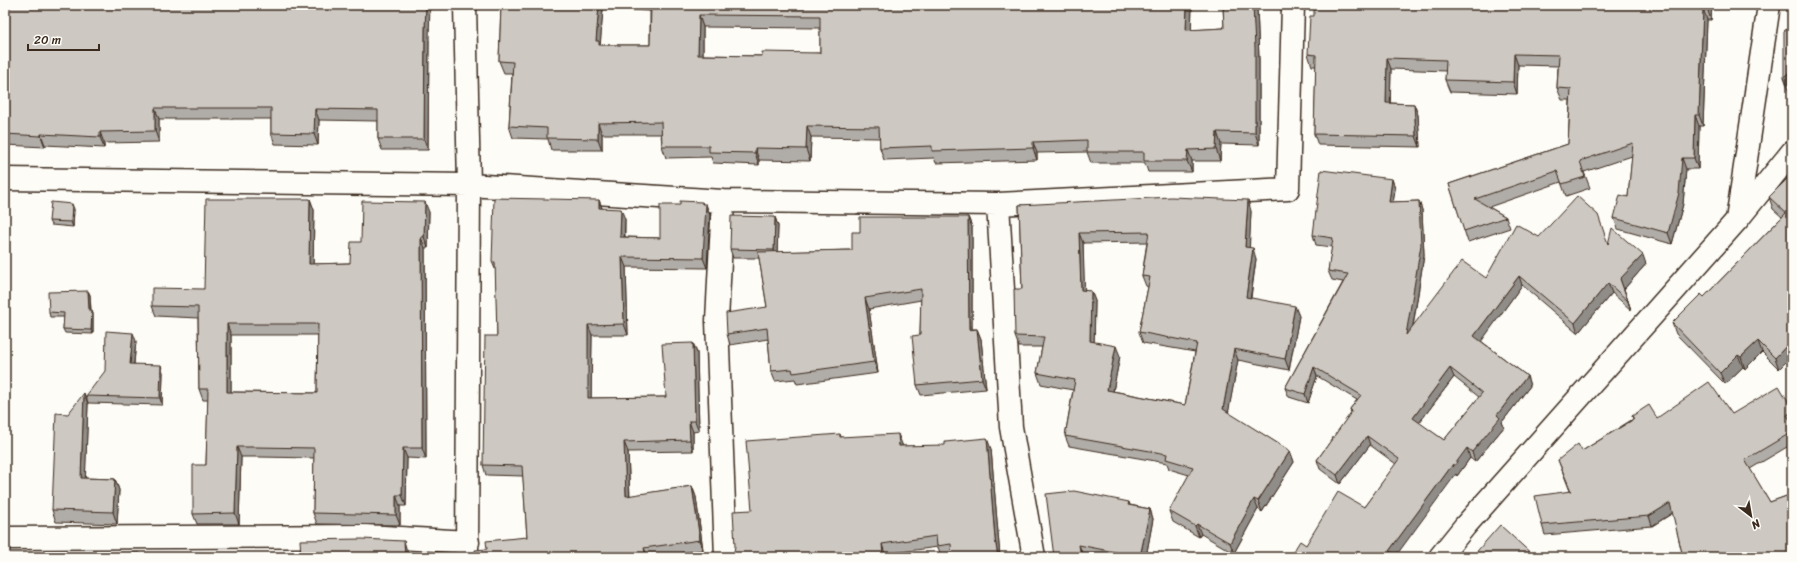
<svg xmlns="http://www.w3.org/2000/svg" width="1797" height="562" font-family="Sriracha,sans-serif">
<rect width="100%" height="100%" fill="#fdfcf7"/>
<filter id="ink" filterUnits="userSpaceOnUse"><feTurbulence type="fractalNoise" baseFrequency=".025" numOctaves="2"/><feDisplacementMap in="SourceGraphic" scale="8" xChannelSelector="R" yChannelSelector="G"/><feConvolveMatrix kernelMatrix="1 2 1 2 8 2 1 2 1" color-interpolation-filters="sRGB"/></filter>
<g filter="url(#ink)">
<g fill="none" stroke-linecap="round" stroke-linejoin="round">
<g stroke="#3b2a1e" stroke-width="25">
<path id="minor" d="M465,5L469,185L467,557
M5,179L469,185L723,201L998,204L1288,189L1293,5
M723,201L717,321L726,557
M998,204L1011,427L1034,557
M1737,220L1769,5
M5,538L366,536L468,542"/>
</g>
<g stroke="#3b2a1e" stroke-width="25">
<path id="tertiary" d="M1440,557L1465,526L1737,220L1792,152"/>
</g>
<use href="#minor" stroke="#fdfcf7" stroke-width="22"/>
<use href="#tertiary" stroke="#fdfcf7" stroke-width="22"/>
</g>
<path fill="#b0aca7" stroke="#3b2a1e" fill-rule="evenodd" d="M5,5L429,40L428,150H382L378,139V121L319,120L318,145L275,144L271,133V119H159V142L104,143V148L45,145V147L5,145Z
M501,5H1192L1191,30L1224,28L1223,5H1257L1259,60V145L1221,144L1220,161H1192V172H1148L1145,163H1091L1087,152L1037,153V160L936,163L934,158L884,160L880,148V138L811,137L810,161L759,160V165L713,163L711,157L666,158L662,146L661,134H602V150H551L548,139L513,138L509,126L512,73H504L499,61ZM603,9L650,11V45H600ZM703,27L820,28V53L762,56L703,55Z
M1712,5L1711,20H1707L1703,126H1699L1698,169H1686L1683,204L1672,244L1618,229L1614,218L1628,197L1632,156L1584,172L1590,188L1566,196L1561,182L1489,207L1506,217L1510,228L1468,242L1449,184L1568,144L1570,100H1562L1557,88L1558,66L1518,65L1517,94L1450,92L1445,80L1446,71L1391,69L1390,103L1414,104L1418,115L1420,147L1318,145L1314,134L1316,66H1312L1308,54Z
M1792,5V20H1791L1786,6Z
M1792,174V356L1779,369L1762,352L1745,369L1743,367L1725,384L1676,334L1672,323L1704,297L1782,217L1773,209L1769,197Z
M1392,179L1395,189L1393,202L1419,201L1422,210L1424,255L1413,327L1486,278L1539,237L1608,243L1646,264L1624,289L1631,310L1612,293L1578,333L1522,285L1481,341L1527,376L1530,386L1502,422L1504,427L1475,462L1470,458L1457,476L1456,474L1306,545L1364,507L1396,464L1370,445L1340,484L1320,469L1317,460L1351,413L1350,409L1357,400L1317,376L1308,403L1289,397L1285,388L1343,282L1332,280L1328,271L1332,247L1316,245L1313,235ZM1454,377L1479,397L1444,440L1419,423Z
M310,199L314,210L313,264L350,263L361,242L429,212L428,248H425L426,459L407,458L406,506H400V525L317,524L313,513L314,458L260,457H241L239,524H197L193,514L206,465L208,400H203L199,389L198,318L156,316L152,306L204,289ZM231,335H318L317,393L231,392Z
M599,200L602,208L625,219V237L660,238L703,204L710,215L707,268L626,267L628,335H592L591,398L666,397L693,343L697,353L699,431L693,432V451L628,452L630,496L692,486L696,497L703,550L656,557H476L487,549L527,537L523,476L486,475L483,465L497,336L496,271L492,262Z
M1019,205L1251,211L1249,248L1256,259L1251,298L1299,316L1289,370L1238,360L1228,413L1290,451L1294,462L1262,512L1258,509L1234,553L1201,534L1199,537L1173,522L1169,511L1189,475L1169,469L1167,463L1069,446L1065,436L1073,390L1041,384L1037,373L1042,347H1019L1015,336L1022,289ZM1147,242L1142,276L1146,286L1148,287L1139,332L1143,343L1195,352L1185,405L1113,391L1120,356L1094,342L1095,301L1091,291H1084L1083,243Z
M74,209L73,227L51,225L49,221Z
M775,217L778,226L777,252L852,250L860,232L968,217L972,227V329H977L981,339L986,389L921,395L917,385L920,335L921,300L869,309L878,373L797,384L795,379L775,381L771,371L768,339L730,345L727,334L767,307L759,258H733L730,249Z
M88,291L90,295L91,310L93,314V334L65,333L63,329L64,317H50L49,312Z
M136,341L134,364L163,372L162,405L88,403L86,396Z
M88,404L85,478L115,479L119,490L117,524L56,522L52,510Z
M1792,408V444L1750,469L1770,502L1792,494V557H1683L1673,513L1652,526L1545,535L1542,525L1570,491L1558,460L1582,451L1633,419L1632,416L1657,418L1732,414Z
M840,434L841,437L902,444V446L991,449L1000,557H952V554L941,556L938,547L885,554L752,510Z
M1129,502L1130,505L1150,509L1153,519L1146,557H1093L1083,555V557H1054Z"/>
<path fill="#908c88" stroke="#3b2a1e" d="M426,5H430L429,40L428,150L424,139L425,29Z
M599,5H602L603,9L600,48L596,41Z
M1187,5H1192L1191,42L1186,30Z
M1253,5H1257L1259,60V145L1255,133Z
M1707,5H1712L1711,20L1707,8Z
M1703,8L1707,20L1703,126L1699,115Z
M699,15L703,27V66L698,55Z
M1514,54L1518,65L1517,94L1513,82Z
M1387,58L1391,69L1390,115L1386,103Z
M1792,69V88L1789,91L1784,77Z
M1414,104L1418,115L1420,147L1416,136Z
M155,108L159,119V142L155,131Z
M315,109L319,120L318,145L314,134Z
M1695,115L1699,126L1698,169L1694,158Z
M598,123L602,134V150L598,139Z
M807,126L811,137L810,161L806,149Z
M100,132L104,143V148L100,137Z
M1217,132L1221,144L1220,161L1216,149Z
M41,134L45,145V147L41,136Z
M1033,142L1037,153V160L1033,148Z
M755,148L759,160V165L755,153Z
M1188,150L1192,161V172L1187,161Z
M1682,158L1686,169L1683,204L1672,244L1668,233Z
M1392,179L1395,189L1392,212L1389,202Z
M310,199L314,210L313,275L309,264Z
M599,200L603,211L599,208Z
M1248,200L1251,211L1249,258L1245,247Z
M1419,201L1422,210L1424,255L1410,344L1406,335Z
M425,202L429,212L428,248L424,237Z
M702,202L706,211V204L710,215L707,268L703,258Z
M72,204L74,209L73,227L71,222Z
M621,209L625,219L624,247L620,237Z
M775,217L778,226L777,258L774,250Z
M968,217L972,227V340L969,330Z
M1079,233L1083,243L1085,301L1081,290Z
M421,237L425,248L426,459L422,448Z
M1253,248L1256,259L1249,307L1246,297Z
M1643,255L1646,264L1624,289L1631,310L1620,279Z
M622,257L626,267L628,335L624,324Z
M1519,276L1522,285L1478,346L1474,336Z
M1608,283L1612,293L1578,333L1575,323Z
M88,291L90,295L91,314L89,310Z
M1091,291L1095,301L1094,351L1090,341Z
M865,298L869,309L878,373L874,362Z
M1295,306L1299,316L1289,370L1285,359Z
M92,310L93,314V334L91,330Z
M227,324L231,335V402L227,392Z
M588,325L592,335L591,405L588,398L587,394Z
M977,329L981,339L986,389L982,379Z
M133,333L136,341L133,372L130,364Z
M1792,340V356L1779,369L1775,358Z
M1758,341L1762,352L1745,369L1741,357Z
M693,343L697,353L699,431L695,421Z
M1116,346L1120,356L1111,401L1107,390Z
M1234,349L1238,360L1227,420L1223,409Z
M1738,355L1743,367L1725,384L1720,373Z
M161,365L163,372L162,405L160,398Z
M1314,367L1317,376L1308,403L1305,394Z
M1450,368L1454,377L1416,427L1413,418Z
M1527,376L1530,386L1502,422L1504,427L1475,462L1472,452L1497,415Z
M84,393L88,404L85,489L81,478Z
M689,421L693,432V451L690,440Z
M898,434L902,444L903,456L899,446Z
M1367,436L1370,445L1340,484L1337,475Z
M987,438L991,449L1000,557H998L995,539Z
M624,442L628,452L630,507L626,496Z
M237,447L241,457L239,524L235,513Z
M403,448L407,458L406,506L402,495Z
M1467,448L1470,458L1457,476L1456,474L1395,557H1390L1389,551L1453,464Z
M1290,451L1294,462L1262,512L1258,501Z
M115,479L119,490L117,524L113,512Z
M692,486L696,497L703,550L700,540Z
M396,495L400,506V525L396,515Z
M1254,499L1258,509L1234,553L1230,543Z
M1670,503L1674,512L1652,526L1649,516Z
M1150,509L1153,519L1146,557H1140Z
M1197,524L1201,534L1199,537L1195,526Z
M404,541L407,551L408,557H405Z
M882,544L885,554L886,557H883Z
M1079,545L1083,555V557H1081Z
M644,548L648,557H646Z"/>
<path fill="#cdc8c2" stroke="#3b2a1e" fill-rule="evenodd" d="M5,5H426L425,29L424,139H378V110L315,109L314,134L271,133V108H155V131L100,132V137L41,134V136L5,134Z
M501,5H599L596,41H599V45H650L651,5H1187L1186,30L1224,28L1223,5H1253L1255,48V133L1217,132L1216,149L1188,150L1187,161H1144V152H1087V140L1033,142V148L932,151V146L880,148L879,127L807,126L806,149L755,148V153L709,152V146H662L661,122L598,123V139L547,138V128L509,126L513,62L499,61ZM699,15L820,16V53L762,52V56L698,55Z
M1314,5H1707V8H1703L1699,115H1695L1694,158H1682L1679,193L1668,233L1614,218L1620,195L1628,197L1633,143L1580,161L1585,177L1562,184L1557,171L1475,199L1506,217L1464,231L1449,184L1568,144L1571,89L1557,88L1559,55L1514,54L1513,82L1445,80L1446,60L1387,58L1386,103L1414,104L1416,136L1314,134L1316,55L1308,54L1310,16H1314Z
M1786,5H1792V7L1786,6Z
M1792,25V69L1784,77V31Z
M1321,170L1392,179L1389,202L1419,201L1421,245L1406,335L1462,261L1486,278L1516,224L1539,237L1577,196L1598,215L1608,244L1612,228L1643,255L1620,279L1628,301L1608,283L1575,323L1519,276L1474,336L1527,376L1497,415L1500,418L1472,452L1467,448L1453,467V464L1389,551L1393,553L1390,557H1290L1300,541L1306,545L1338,492L1364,507L1399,459L1367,436L1337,475L1317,460L1352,411L1350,409L1361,395L1314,367L1305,394L1285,388L1348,274L1328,271L1333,238L1313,235ZM1450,368L1482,393L1444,440L1413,418Z
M1792,174V340L1775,358L1758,341L1741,357L1738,355L1720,373L1672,323L1701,294L1704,297L1786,213L1769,197Z
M1171,197L1248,200L1245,247L1253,248L1246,297L1295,306L1285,359L1234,349L1223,409L1290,451L1258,501L1254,499L1230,543L1197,524L1195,526L1169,511L1193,467L1166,459L1167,454L1065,436L1075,380L1037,373L1044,337L1015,336L1014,289H1022L1019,205ZM1149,232L1142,276L1150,277L1139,332L1197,343L1185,405L1107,390L1116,346L1090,341L1091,291L1081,290L1079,233Z
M494,198L599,200V208L621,209L620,237L660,238V205H680V201L702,202V204H706L703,258L622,257L624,324L588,325V398L666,397L662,344L693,343L695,421H689L690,440L624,442L626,496L692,486L700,540L644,548L646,557H476L475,550L487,549L486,541L527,537L522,466L483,465L485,336H497L495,262H492Z
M206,199H310L309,264L350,263L351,242H361L362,201L425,202L424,237H421L422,448H403L402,495H396V515L313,513L314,448L256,447H237L235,513L193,514V465H206L208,389H199L198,307L152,306V288L204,289ZM227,324H318L317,393L227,392Z
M51,202L72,204L71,222L49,221Z
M731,216L775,217L774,250L730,249Z
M860,217H968L969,330L977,329L982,379L917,385L912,336L920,335L921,289L865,298L874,362L793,373L792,369L771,371L767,328L727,334L726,313L767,307L758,252L852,250V232H860Z
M88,291L89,310H92L91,330L63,329L64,313L49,312L48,292Z
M106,331L133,333L130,364L161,365L160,398L86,396L105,371Z
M1709,382L1732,414L1779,386L1792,408V412L1787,415L1792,423V432L1745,460L1770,502L1792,494V552L1778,557H1683L1670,503L1649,516L1542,525L1535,496L1571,491L1558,460L1578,444L1582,451L1634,419L1632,416L1649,405L1657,418Z
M84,393L81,478L115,479L113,512L52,510L56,413L68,414Z
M840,434V437L898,434L899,446L945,445V442L987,438L995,539L998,557H952L951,544L937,546L936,536L882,544L883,557H733L735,546L733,511L752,510L746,441Z
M1074,491L1129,502L1128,505L1150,509L1140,557L1079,545L1081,557H1054L1046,494Z
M1500,525L1535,557H1472Z
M362,539L404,541L405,557H273V556L301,555L300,540Z
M139,553V557H5V555Z"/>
</g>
<rect width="1797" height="562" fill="none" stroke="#fdfcf7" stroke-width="20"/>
<rect x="10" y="10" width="1777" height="542" fill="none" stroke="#3b2a1e" stroke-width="1.5" filter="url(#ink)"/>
<g transform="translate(1751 516) rotate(149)" stroke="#fdfcf7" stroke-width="3" paint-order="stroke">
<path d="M0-3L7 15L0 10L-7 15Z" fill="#3b2a1e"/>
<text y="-6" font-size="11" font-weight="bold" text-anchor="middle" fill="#3b2a1e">N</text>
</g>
<path d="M28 44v6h71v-6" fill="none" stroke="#3b2a1e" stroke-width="2"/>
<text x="34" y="44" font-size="12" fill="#3b2a1e" stroke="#fdfcf7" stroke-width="3" paint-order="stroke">20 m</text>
</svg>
